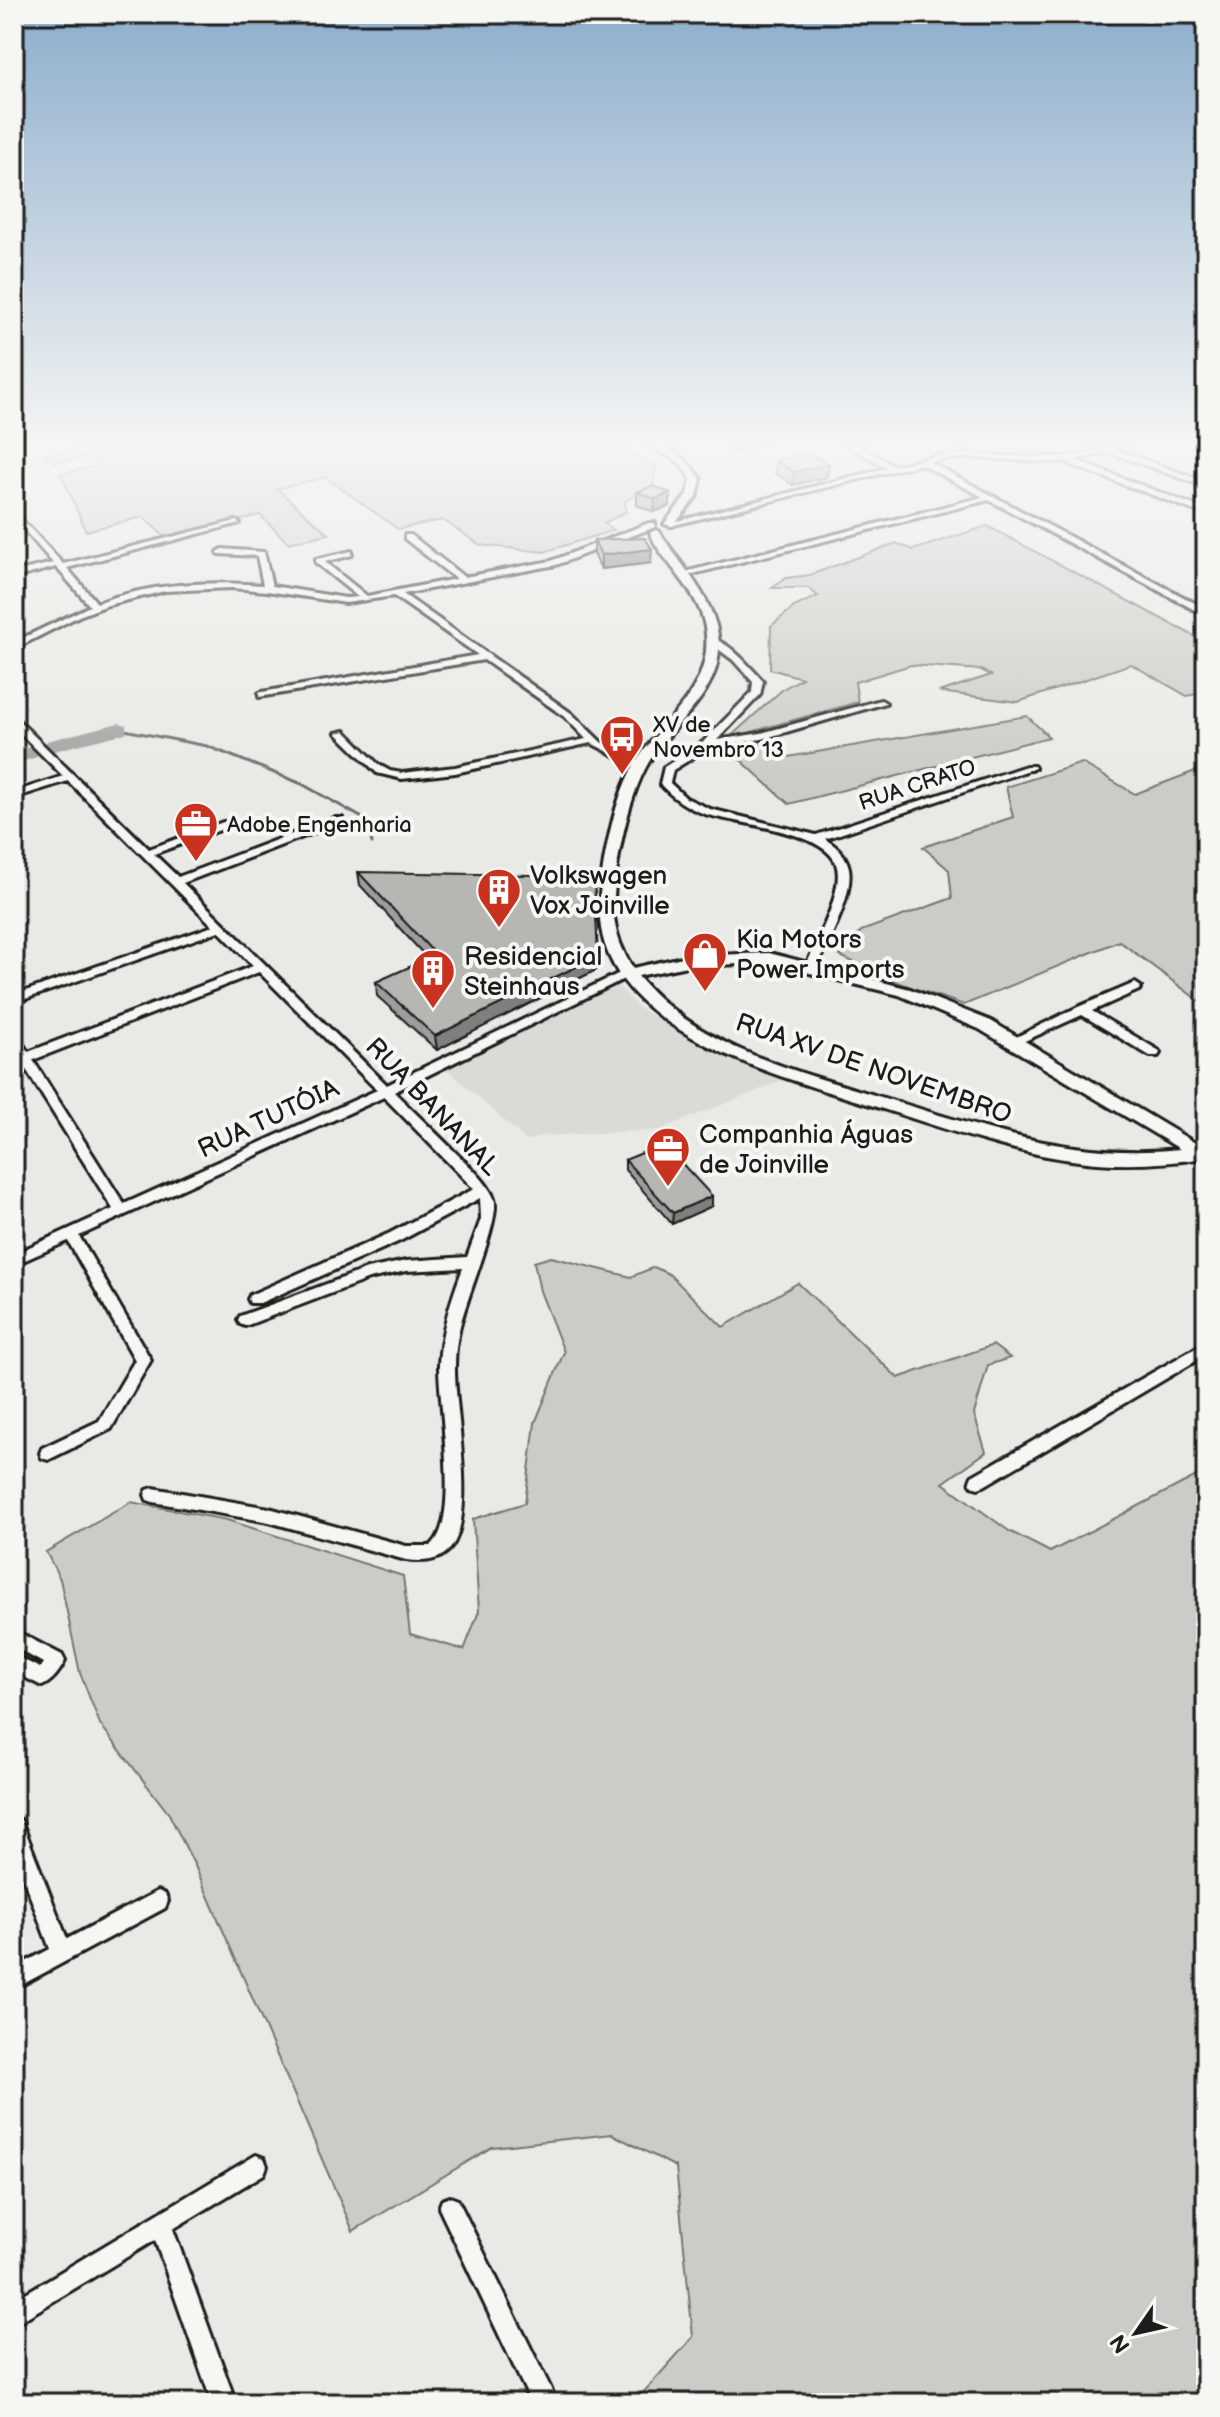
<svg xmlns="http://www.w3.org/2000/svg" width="1220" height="2417" font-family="'Balsamiq Sans',sans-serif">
<rect width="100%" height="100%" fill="#e9e9e5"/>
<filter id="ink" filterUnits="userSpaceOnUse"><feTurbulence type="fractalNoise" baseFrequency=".0125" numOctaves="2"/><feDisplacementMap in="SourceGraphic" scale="16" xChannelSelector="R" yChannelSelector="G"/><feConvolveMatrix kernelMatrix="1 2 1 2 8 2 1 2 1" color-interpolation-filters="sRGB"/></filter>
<g filter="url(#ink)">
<path fill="#dadad6" d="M612,985L619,987L639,1008L705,1047L786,1079L659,1130L539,1136L527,1141L443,1066Z"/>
<path fill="#cbcbc7" stroke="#747472" stroke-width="2" d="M127,442H602L617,444L656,467L653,485L625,501L626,512L604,523L614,530L544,552L480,545L443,520L398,529L325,477L277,489L329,534L288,543L260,515L167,539L143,517L86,531L61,474L96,466L94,456L55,462L43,454Z
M987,526L1198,638L1206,650V692L1187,696L1131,664L1018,702L939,692L991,675L981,670L911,665L855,682L858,702L729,738L783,689L802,678L770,669L771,626L794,607L818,596L808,588H772L786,578L810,575L896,543L913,550Z
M1027,716L1049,737L789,804L733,753L766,743L788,757Z
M1082,763L1135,794L1206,767V1006L1119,941L964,1005L899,983L840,956L861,931L952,898L949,870L923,847L1013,817L1006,787Z
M551,1257L631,1277L654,1267L669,1274L723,1327L798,1283L898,1378L993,1345L1010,1358L988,1365L974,1414L986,1452L943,1483L1009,1531L1050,1552L1206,1471V2403H634L693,2337L676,2167L612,2134L492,2147L353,2231L196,1868L169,1814L100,1724L80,1673L60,1579L46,1552L131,1502L227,1520L403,1576L410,1634L464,1650L479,1611L473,1519L525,1503L535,1423L564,1352L540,1291L534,1262Z"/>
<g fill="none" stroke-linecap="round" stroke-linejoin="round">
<path stroke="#6d6d6c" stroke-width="3" d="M119,729L207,746L302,784L366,820L372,843"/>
<path fill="#a3a3a1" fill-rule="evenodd" d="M119,723L126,725V733L54,751L45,745L47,741Z
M30,747L37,749V757L14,764V752Z"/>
<g stroke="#1c1c1c" stroke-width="6">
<path id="minor" d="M754,442H769L735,451L731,449Z
M842,442H852L895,466L935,456L962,454L1030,457L1075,456L1119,442H1131L1114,449L1206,482V487L1108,452L1075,460L1206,510V515L1069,464V461C1023,465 974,451 929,462L1206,609V616L989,500L681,577V573L983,497L921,464L670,526L666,524L887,468Z
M14,511L63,564L236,521L240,523L67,568L97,603C151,583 207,581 263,585L257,556L219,554L218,552L222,549L264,552L272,586L346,598L358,597L316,563V559L352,551V555L325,562L367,596L456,579L405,539V535H411L464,577L551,561L649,523H655V527L556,565L403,594L571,713L601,742L645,764L636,766L591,743L455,773L402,779L377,773L336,733L345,731L379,765L390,771L402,773L455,767L586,739L565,717L484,660L259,697V693L262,692L478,655L394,596L346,603L267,591L231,588L165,591L108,605L79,616L14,649V642L90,606L56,567L14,578V572L53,563L14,518Z
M710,639C727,639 751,668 763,681L760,695L717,740L761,733L881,700L886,703L762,739L710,747L673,770L670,783L686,798L710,809L816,835L1026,766H1034L1035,768L825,839C836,846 846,854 849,868C854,895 828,941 818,966L816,969H808L806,966C816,942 843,893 837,867C830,831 736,824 705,814C687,808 673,798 660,784L664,767L703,742L752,692L753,682L733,660L710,643Z
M14,718L17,719L149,849L223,822H231V826L154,854L178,877L334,818H342V822L183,883L387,1085L624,971L628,970L634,974L394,1092C414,1112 435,1132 455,1152C469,1166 486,1180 494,1198C502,1217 464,1302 459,1331C456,1343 455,1355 455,1367C454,1408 479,1524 447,1552C436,1562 420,1562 406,1560L269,1522L153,1502L147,1500L145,1495L147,1490L153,1488L269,1508L406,1546H430C462,1523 438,1403 439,1364C441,1331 451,1299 463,1268L406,1271L369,1279L245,1326L240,1324L238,1320L240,1316L367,1269L406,1261L467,1257L481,1219L480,1198L400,1241L260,1303H250L248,1299L250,1295L390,1233L474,1189L384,1097L79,1236L151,1360L111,1429L48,1460L42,1458L40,1453L42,1448L99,1421L135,1360L68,1241L14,1265V1254L113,1209L14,1050V1036L18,1037L28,1052L253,966L219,931L14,1003V995L213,926L68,781L14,798V792L63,776L14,727ZM259,972L377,1090L124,1204L33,1060Z
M1135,983L1141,987L1139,990L1092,1011L1158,1050L1160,1053L1158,1056H1150L1082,1015L1018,1044H1010L1008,1041L1078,1007Z
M1206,1342V1355L984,1486L978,1488L972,1486L970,1481L972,1476Z
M14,1630L62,1655L65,1661C60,1671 52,1682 42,1686L14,1672V1655L40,1668L43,1663L14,1647Z
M14,1818L21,1820L67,1939L158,1891L165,1894L168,1901L165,1908L14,1989V1968L50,1949L14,1853Z
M256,2155L264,2158L267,2166L264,2174L173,2229L236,2403H212L155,2240L14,2325V2300Z
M450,2197L458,2200L551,2389L554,2398L552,2403H523L527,2394L439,2208L442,2200Z"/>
</g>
<g stroke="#1c1c1c" stroke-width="6">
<path id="major" d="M641,442C668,442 686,458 701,479L697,496L673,526L664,524L687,495L691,479L679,462Z
M655,530L659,531C681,567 719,602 719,647C719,692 678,721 654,754C628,790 612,873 614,917C616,936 623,953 633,968L687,956L769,953L910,989L991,1021L1202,1147L1206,1146V1158C1164,1164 1122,1167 1079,1161C1012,1153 950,1130 886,1110C795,1080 610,1038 600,920C597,880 613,801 633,767C661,720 716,689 705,627C700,596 672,570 656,545L650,533ZM769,963L899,995L979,1029L1180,1149C1071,1160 983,1128 881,1097C796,1071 697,1048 638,976L687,966Z"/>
</g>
<use href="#minor" fill="#f6f6f2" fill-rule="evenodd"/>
<use href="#major" fill="#f6f6f2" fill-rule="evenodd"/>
</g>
<path fill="#9d9d9a" stroke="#1c1c1c" stroke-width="2" d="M776,461L829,464L827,477L793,485L775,473Z
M637,492L670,493V506L654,512L637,505Z
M594,540L651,563L601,569L594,554Z
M358,872L598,969L437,1050L377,996L376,982L428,959L360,885Z
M625,1160L712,1206L672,1224L625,1170Z"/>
<path fill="#7f7f7d" stroke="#1c1c1c" stroke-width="2" d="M829,464L827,477L793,485L794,472Z
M670,493V506L654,512L655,499Z
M652,549L651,563L601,569V555Z
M598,956V969L437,1050L435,1036Z
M712,1196V1206L672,1224L673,1213Z"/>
<path fill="#b6b6b3" stroke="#1c1c1c" stroke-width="2" d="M807,452L829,464L794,472L776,461Z
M653,486L670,493L655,499L637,492Z
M645,538L652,549L601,555L594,540Z
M358,872L594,876L598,956L435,1036L376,982L436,955Z
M664,1144L712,1196L673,1213L625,1160Z"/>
</g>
<linearGradient id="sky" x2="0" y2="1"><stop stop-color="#8cadcc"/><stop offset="0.57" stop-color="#f5f5f3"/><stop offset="1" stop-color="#f5f5f3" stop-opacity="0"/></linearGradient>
<rect width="1220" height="781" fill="url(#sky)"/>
<defs>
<g id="bus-pin" transform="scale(2.3)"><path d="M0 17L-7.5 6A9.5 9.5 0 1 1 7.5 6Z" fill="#c8321e" stroke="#f6f6f2"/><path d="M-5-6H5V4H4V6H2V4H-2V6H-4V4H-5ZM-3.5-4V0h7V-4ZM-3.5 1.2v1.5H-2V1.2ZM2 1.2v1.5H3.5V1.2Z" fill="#fff"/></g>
<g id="office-pin" transform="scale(2.3)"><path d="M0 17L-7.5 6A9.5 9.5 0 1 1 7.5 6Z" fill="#c8321e" stroke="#f6f6f2"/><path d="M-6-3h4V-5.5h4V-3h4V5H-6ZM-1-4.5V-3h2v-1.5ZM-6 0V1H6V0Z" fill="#fff"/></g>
<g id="building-pin" transform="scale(2.3)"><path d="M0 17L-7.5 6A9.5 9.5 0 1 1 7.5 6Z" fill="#c8321e" stroke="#f6f6f2"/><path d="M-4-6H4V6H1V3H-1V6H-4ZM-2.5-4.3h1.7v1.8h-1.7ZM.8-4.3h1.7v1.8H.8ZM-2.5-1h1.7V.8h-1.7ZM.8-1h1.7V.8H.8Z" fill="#fff"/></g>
<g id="shop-pin" transform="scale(2.3)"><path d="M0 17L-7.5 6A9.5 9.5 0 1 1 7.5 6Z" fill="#c8321e" stroke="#f6f6f2"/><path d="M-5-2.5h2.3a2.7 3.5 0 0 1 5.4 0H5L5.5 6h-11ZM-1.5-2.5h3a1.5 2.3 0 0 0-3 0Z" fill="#fff"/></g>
</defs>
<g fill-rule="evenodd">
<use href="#bus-pin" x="622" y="737"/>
<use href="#office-pin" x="196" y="824"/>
<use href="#building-pin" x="499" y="890"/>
<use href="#shop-pin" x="705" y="954"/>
<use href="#building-pin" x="433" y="971"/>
<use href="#office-pin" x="668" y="1149"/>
</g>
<g text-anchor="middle" stroke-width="8" stroke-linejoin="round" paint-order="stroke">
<g font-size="22" fill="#1c1c1c" stroke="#f6f6f2" text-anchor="start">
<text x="653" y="732">XV de<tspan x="653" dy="25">Novembro 13</tspan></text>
<text x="227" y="832">Adobe Engenharia</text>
</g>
<g font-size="22" fill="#1c1c1c" stroke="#f6f6f2">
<text transform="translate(917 784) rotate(-18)" y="8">RUA CRATO</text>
</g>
<g font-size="26" fill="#1c1c1c" stroke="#f6f6f2" text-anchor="start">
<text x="530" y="884">Volkswagen<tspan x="530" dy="30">Vox Joinville</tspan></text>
<text x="736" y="948">Kia Motors<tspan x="736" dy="30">Power Imports</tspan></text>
<text x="464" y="965">Residencial<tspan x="464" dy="30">Steinhaus</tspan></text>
<text x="699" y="1143">Companhia Águas<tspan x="699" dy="30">de Joinville</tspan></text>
</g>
<g font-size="26" fill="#1c1c1c" stroke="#f6f6f2">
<text transform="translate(874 1068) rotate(19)" y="9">RUA XV DE NOVEMBRO</text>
<text transform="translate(433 1106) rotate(46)" y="9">RUA BANANAL</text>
<text transform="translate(268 1118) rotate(-25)" y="9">RUA TUTÓIA</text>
</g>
</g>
<rect width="1220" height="2417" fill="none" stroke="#f6f6f2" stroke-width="48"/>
<rect x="24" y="24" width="1172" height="2369" fill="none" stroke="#1c1c1c" stroke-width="3" filter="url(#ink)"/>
<g transform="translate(1136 2333) rotate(236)" stroke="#f6f6f2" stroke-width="6" paint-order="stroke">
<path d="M0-6L14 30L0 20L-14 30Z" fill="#1c1c1c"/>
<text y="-12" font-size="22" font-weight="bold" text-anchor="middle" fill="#1c1c1c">N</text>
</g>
</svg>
